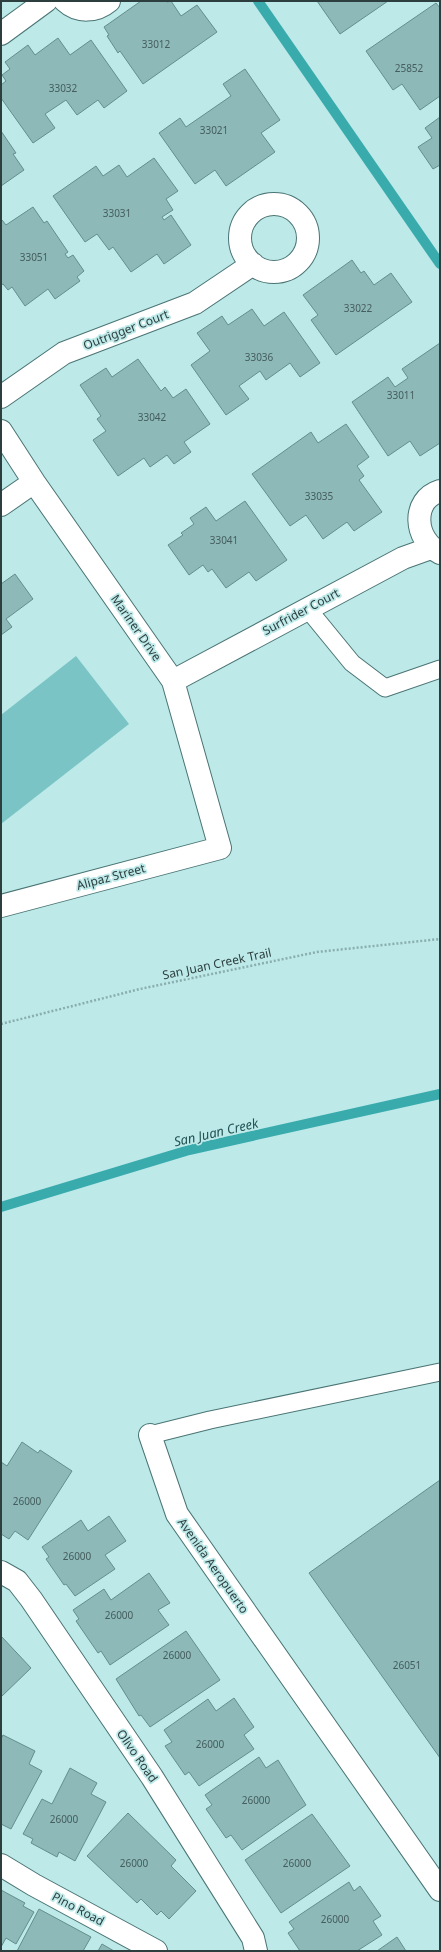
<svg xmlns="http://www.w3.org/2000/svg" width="441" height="1952" font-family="'Noto Sans',sans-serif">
<rect width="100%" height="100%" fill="#bde9e9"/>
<path fill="#7ac4c5" d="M76,656L129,724L1,824V715Z"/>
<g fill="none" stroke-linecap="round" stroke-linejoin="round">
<path stroke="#39abad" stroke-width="10" d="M258,1L440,264
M1,1207L189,1150L440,1094"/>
</g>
<path fill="#8eb9b9" stroke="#658e8e" d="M141,1H166L167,2L171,1L181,16L197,5L217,32L143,84L120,51L118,53L107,36L109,35L104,27Z
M317,1H388L340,34Z
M436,3L440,8V96L420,110L402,84L393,90L366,51Z
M58,38L70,55L91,40L127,91L104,108L98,100L77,115L66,100L45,114L55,128L33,143L1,98V85L6,81L2,75L10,69L5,62L28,45L35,55Z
M245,69L280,120L261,133L275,152L226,186L215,170L195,184L159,133L180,118L186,127L231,96L223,84Z
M440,117V165L433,169L418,147L432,138L425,128Z
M1,131L16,153L13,154L24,170L1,186Z
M154,158L178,191L166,199L173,210L162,217L164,220L171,215L191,245L164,264L157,254L131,272L113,247L109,250L97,234L85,242L53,196L96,166L103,176L119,165L127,177Z
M33,207L44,223L47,221L68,252L65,254L68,258L73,255L84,271L77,277L80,281L55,299L48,289L25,306L12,287L8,290L3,284L1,285V221L2,220L6,225Z
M352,260L361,273L364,271L374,285L391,273L412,302L336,355L311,320L318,315L303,295Z
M252,309L264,326L284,312L320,363L300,377L290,363L266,380L260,371L239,386L249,399L226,415L191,365L210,351L197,333L222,316L228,325Z
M440,343V443L420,456L410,441L388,456L352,402L388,377L395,387L408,378L402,369Z
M138,359L161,391L165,387L173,398L186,389L210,424L184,442L191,452L174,464L167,455L150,467L144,458L118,476L93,440L106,431L97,419L101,416L80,385L106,368L112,377Z
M346,424L369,457L357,466L364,476L359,480L382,512L354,531L347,522L323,539L306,515L290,526L252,474L311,432L318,443Z
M245,501L287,560L256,581L249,572L226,588L212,569L208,572L203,565L189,575L168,545L183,535L181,533L194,524L190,518L206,507L216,521Z
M15,574L33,599L6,619L12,627L1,635V584Z
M22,1442L38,1453L40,1450L72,1471L28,1540L15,1531L9,1539L1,1534V1462L7,1466Z
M440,1480V1758L309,1573Z
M109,1516L126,1541L105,1555L115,1569L75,1596L66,1584L64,1585L46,1559L49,1557L42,1547L81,1520L88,1531Z
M149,1573L170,1603L158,1610L169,1625L110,1665L101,1651L98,1653L76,1621L79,1619L73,1610L104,1589L111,1600Z
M186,1631L220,1680L150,1727L141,1715L139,1716L116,1679Z
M1,1636L31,1668L1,1697Z
M234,1698L254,1727L244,1735L254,1749L199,1786L189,1772L185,1775L165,1746L172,1742L164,1730L208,1699L216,1711Z
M3,1735L35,1751L29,1764L42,1771L11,1829L1,1824V1739Z
M259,1757L266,1768L278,1760L306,1805L242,1850L231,1835L226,1838L206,1809L212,1805L205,1795Z
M70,1768L97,1783L91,1794L106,1802L75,1861L59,1852L57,1857L31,1843L33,1839L23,1834L42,1799L52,1804Z
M128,1813L176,1860L171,1866L196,1891L169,1919L161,1911L157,1915L141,1899L137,1903L87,1856Z
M312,1814L350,1866L281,1913L245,1860Z
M349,1882L354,1891L360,1886L381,1916L373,1921L382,1935L357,1951H300L288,1933L294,1929L289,1922Z
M1,1890L25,1903L23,1906L34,1912L16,1944L6,1938L1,1947Z
M39,1909L91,1937L83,1951H17Z
M397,1937L406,1951H377Z
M102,1944L114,1951H98Z"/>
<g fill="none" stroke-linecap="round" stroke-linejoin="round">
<g stroke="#4b7474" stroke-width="19">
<path id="service" d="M307,608L352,663L385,688L440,669
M150,1435L210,1420L440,1372"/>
</g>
<g stroke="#4b7474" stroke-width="24">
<path id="minor" d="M65,1C78,13 96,12 109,1
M1,34L46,1
M240 238a34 34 0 1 1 68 0a34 34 0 1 1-68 0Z
M1,397L64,353L195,303L253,264
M1,431L34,482L173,681L220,848L1,906
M440,491C411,500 414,540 440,553
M1,505L34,482
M173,681L403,558L431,548
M1,1572L17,1581L31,1599L152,1777L253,1938L256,1951
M1,1865L34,1885L156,1951"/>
</g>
<g stroke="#4b7474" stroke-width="24">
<path id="tertiary" d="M150,1435L177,1514L440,1890"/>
</g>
<path stroke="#8aadad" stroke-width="2.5" stroke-dasharray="2 2" stroke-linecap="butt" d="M1,1024L140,989L317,952L440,939"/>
<use href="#service" stroke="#fff" stroke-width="17"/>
<use href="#minor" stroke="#fff" stroke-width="22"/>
<use href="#tertiary" stroke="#fff" stroke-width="22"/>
</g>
<g text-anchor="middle" stroke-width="3.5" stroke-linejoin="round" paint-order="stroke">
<g font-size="10" fill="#455d5d">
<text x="156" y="48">33012</text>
<text x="409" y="72">25852</text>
<text x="63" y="92">33032</text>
<text x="214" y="134">33021</text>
<text x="117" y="217">33031</text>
<text x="34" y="261">33051</text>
<text x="358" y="312">33022</text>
<text x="259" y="361">33036</text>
<text x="401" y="399">33011</text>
<text x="152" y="421">33042</text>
<text x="319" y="500">33035</text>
<text x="224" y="544">33041</text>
<text x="27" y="1505">26000</text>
<text x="77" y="1560">26000</text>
<text x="119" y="1619">26000</text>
<text x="177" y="1659">26000</text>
<text x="407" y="1669">26051</text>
<text x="210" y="1748">26000</text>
<text x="256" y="1804">26000</text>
<text x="64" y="1823">26000</text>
<text x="134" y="1867">26000</text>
<text x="297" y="1867">26000</text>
<text x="335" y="1923">26000</text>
</g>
<g font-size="12" fill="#2d3e3e" stroke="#bde9e9">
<text transform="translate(126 330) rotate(-21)" y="4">Outrigger Court</text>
<text transform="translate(301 612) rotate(-28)" y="4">Surfrider Court</text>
<text transform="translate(136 628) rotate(55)" y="4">Mariner Drive</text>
<text transform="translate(111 877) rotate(-15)" y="4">Alipaz Street</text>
<text transform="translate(217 964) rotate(-12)" y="4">San Juan Creek Trail</text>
<text transform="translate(213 1566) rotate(55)" y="4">Avenida Aeropuerto</text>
<text transform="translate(137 1756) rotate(55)" y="4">Olivo Road</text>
<text transform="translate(78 1909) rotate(28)" y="4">Pino Road</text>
</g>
<g font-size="13" font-style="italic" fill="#225253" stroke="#bde9e9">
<text transform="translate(216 1132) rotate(-13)" y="5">San Juan Creek</text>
</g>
</g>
<rect width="441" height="1952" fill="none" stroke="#2d3e3e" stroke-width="4"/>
</svg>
